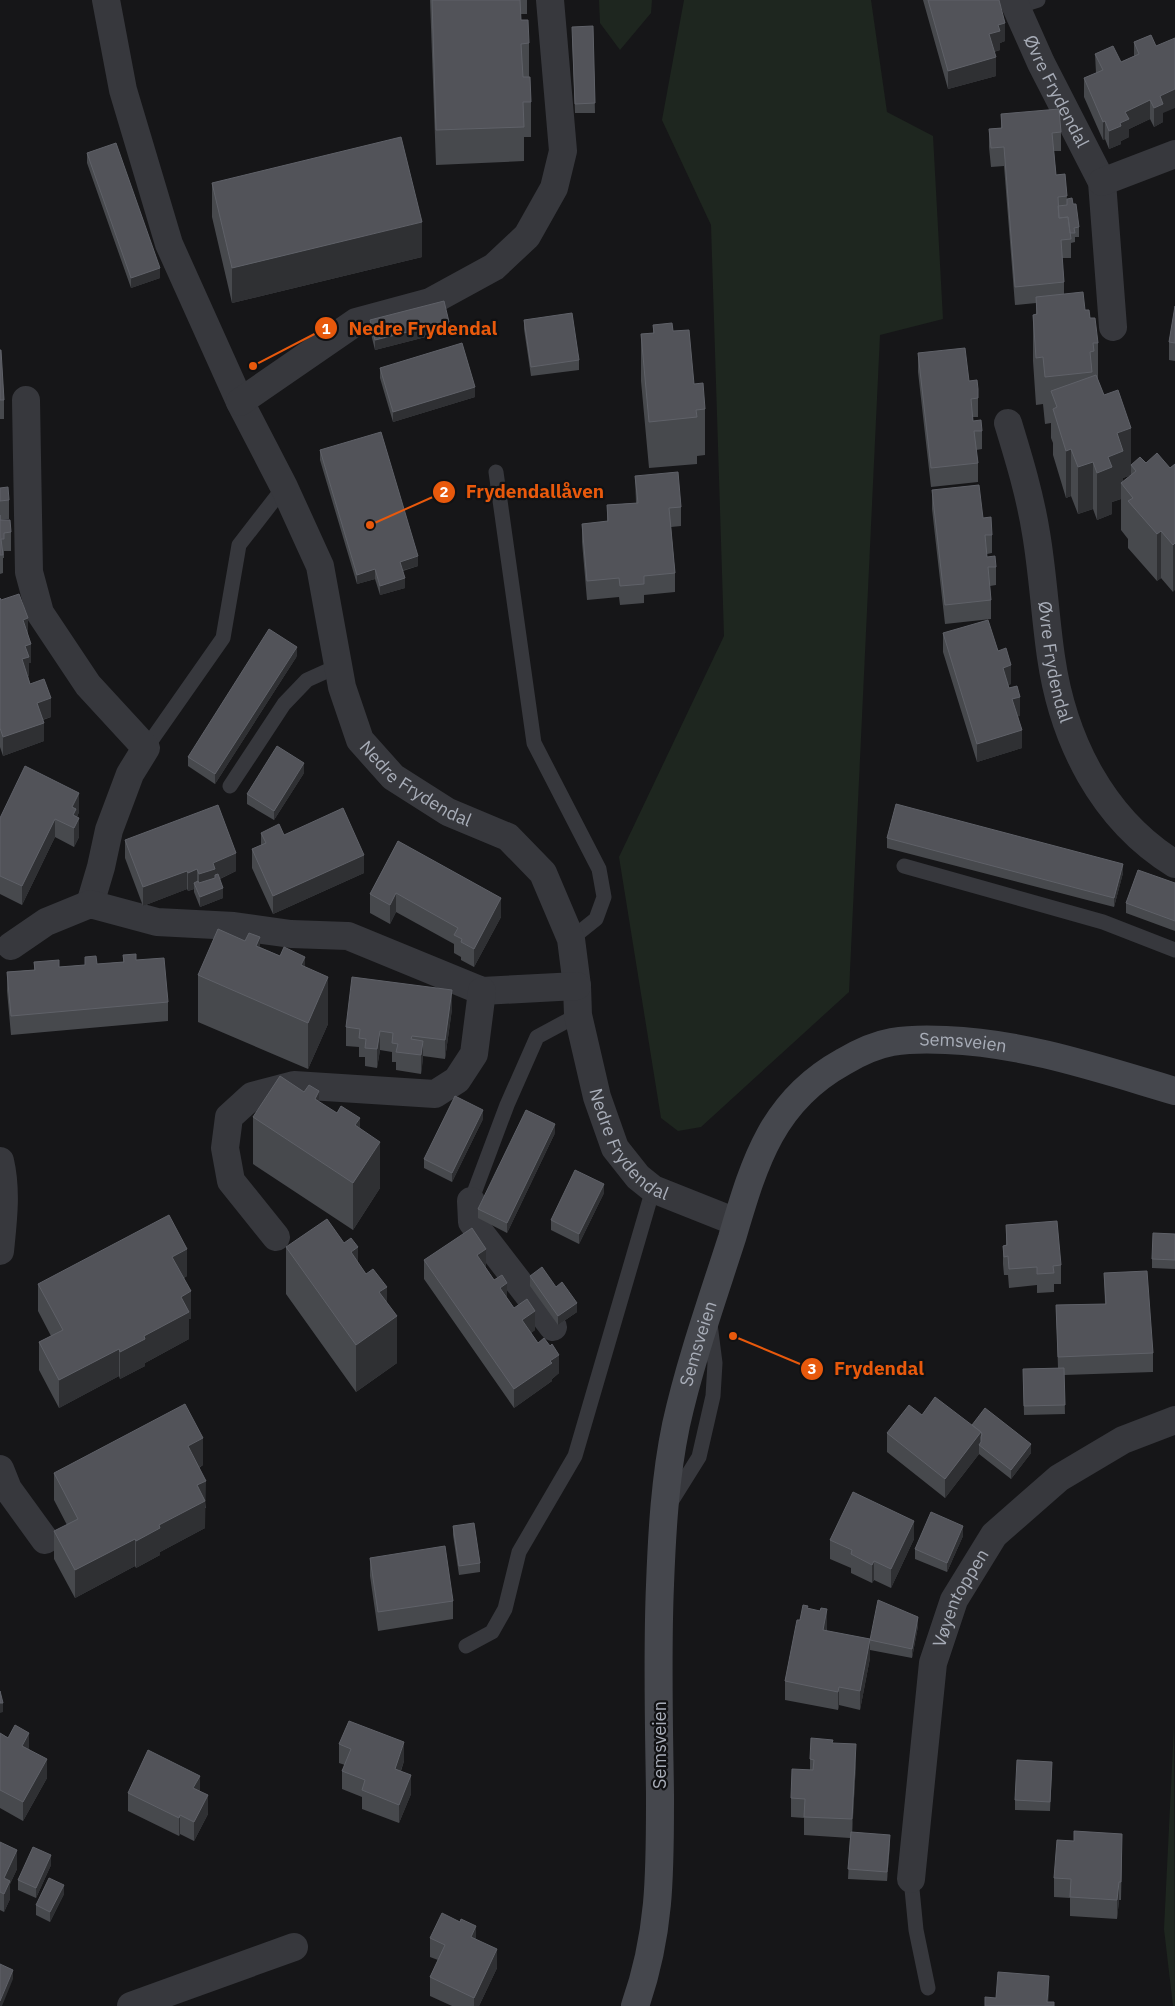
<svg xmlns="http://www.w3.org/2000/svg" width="1175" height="2006" font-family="'IBM Plex Sans',sans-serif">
<rect width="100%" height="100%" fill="#161618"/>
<path fill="#1e261f" d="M599,0H652L651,13L620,50L600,23Z
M684,0H871L887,112L933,136L943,319L880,335L849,992L701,1127L678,1131L661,1118L619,857L724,636L711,225L662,120Z
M1174,1726L1175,2006H1173L1164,1929Z"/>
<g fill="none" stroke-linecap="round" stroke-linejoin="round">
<path stroke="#37383d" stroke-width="15" d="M1016,7L1038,0
M496,472L534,743L599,869L604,897L596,919L571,939
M146,748L223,638L239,545L284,487
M230,786L284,704L307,680L338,666
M904,866L1103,922L1175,950
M471,1201L507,1105L537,1037L578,1015
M669,1505L699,1457L713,1396L715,1363L710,1324
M466,1646L492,1632L505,1609L519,1552L575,1456L653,1189
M911,1879L916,1930L928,1988"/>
<g stroke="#37383d" stroke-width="28">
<path id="s1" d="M106,0L123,90L169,244L240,402L284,487L320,566L342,687L360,740L393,777L448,812L508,837L543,873L571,939L577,986L578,1015L597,1097L615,1148L638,1177L653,1189L736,1222"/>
<path id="s2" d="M1013,0L1041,63L1102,182L1113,327"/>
<path d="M1102,182L1175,154"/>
<path d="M26,400L29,572L40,613L88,685L146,748L130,774L109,830L101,867L90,904"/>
<path d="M240,402L356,322L430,302L494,267L527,236L554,188L563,151L550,0"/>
<path id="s3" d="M1008,423C1019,459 1030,495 1036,533C1043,574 1045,616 1051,657C1063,740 1102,819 1175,864"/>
<path d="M11,946L46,922L90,904L157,922L234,926L291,934L348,936L482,991L577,986"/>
<path d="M0,1161C7,1191 3,1221 0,1251"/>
<path d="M471,1201L472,1222L553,1327"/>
<path d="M276,1237L231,1181L225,1148L229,1117L252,1096L294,1085L435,1094L457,1080L474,1054L482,991"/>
<path d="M0,1469L8,1489L45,1540"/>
<path id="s4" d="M911,1879L933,1663L954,1600L994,1535L1059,1478L1123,1440L1175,1420"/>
<path d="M131,2006L294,1947"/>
</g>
<path stroke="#45474d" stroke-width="28" id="s5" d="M635,2006C661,1932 660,1870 660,1794C659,1725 657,1655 660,1585C662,1532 665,1478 676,1425C690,1362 712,1300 732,1238C754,1164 771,1102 843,1062C858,1053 875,1045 892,1042C910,1039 928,1039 946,1040C1025,1043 1100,1069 1175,1091"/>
</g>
<path fill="#47494d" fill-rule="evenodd" d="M430,0H527V14H521V20L529,43V77L531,102V137H524V161L436,165Z
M923,0H999L1005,41L1000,43V50L994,52L996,76L948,89Z
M593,26L595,113H575L572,36Z
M1151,35L1163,113V122L1154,127L1150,119L1129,129V137L1121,141V144L1109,149L1105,139L1103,140L1084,97V78L1096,73L1095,54L1121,62L1134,56V42Z
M1001,114L1061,132V151H1054L1056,175L1065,174L1067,199L1073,204L1079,227V237H1075V242L1071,243V258H1062L1064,282V294L1085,310L1090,318L1098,343V380L1131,464L1146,463L1170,468L1175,464L1173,592L1161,578L1157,581L1128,548V539L1121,530V499L1112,502V514L1097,520L1093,509L1078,514L1071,496L1066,498L1053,455V443L1051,438V423L1045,424L1043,404L1036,405L1033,361V315H1036V303L1015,305L1004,166L991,167L989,147V129L1001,128ZM1131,475L1123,482V478Z
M87,153L160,278L131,288L87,163Z
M212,183L422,257L232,303L212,217Z
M1175,306V361L1169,360V342Z
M370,320L449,331L375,350L370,330Z
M524,320L579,360V370L531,376L524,329Z
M653,325L673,331L694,384L705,409V455L697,456V464L649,468L641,381V334L653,333Z
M0,350L4,400V419H0Z
M918,353L969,381L978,398V417H973V421L982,431V449L976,450L978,463V482L931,487L918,372Z
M380,368L475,397L393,422L380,378Z
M320,450L418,566L403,571L405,588L380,595L375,579L357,584L320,460Z
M635,476L681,507V526L671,527L675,573V592L644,595V603L620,605L619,597L587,600L582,542V524L607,522V505L636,503Z
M0,488L9,500V519L0,520L11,532V551H4V558H3V573L0,574Z
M932,490L983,518L992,535V553L987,554V557L996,567V585L990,586L991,600V619L945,624L932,509Z
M0,598L1,600L28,635L31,663H29V676H28L30,684L51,717L43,720L44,741L3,756L0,747Z
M943,633L998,651L1011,684L1008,685L1020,716H1018L1022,748L977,762L943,652Z
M297,656L215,784L188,766V757Z
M304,773L274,820L247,804V794Z
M79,812L77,817L79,837L74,847L55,837L22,905L0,894V818Z
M261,833L284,835L364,873L273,914L252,868V849L261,845Z
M887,838L1123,873L1114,907L887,848Z
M125,840L236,871L220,879L223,898L200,907L194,892V889L188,891L187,889L143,906L125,858Z
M398,841L501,917L474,967L461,960V957L454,953V944L396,912L390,924L370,913V894Z
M1175,883V931L1126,913V903Z
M260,947L305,967L328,1024L308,1069L198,1022V975Z
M123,955L136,960L168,1002V1021L11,1035L7,991V972L34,970V962L59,967L85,965V957L97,964L123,962Z
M452,1009L445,1059L423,1056L421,1074L396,1070V1062H392V1052L380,1050L377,1068L365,1066V1057H359V1047L346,1046V1027Z
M319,1102L360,1128L380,1188L353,1230L253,1164V1117Z
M483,1119L452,1182L424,1168V1159Z
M555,1133L507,1233L478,1218V1209Z
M604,1193L579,1244L551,1230V1220Z
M1006,1225L1061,1265V1284H1054V1292L1037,1293V1285L1009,1288L1008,1275H1004L1003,1264V1246L1006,1245Z
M1175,1234V1269L1152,1268V1259Z
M286,1247L358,1263L387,1303L397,1363L356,1392L286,1294Z
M424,1260L486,1268L514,1308L535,1330L531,1333L559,1373L552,1379V1381L514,1408L424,1279Z
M1104,1273L1153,1353V1372L1064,1375L1065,1414L1024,1415L1023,1369L1058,1368L1056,1305L1105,1304Z
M187,1276L184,1278L191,1319H189V1339L145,1363V1366L120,1379L119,1376L59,1408L39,1370V1342L51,1336L38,1311V1284Z
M530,1276L556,1287L577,1312L558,1325L530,1286Z
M922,1415L972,1425L1031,1453L1011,1479L979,1454L945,1498L887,1452V1433Z
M203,1465L199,1468L206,1508H205V1528L160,1552V1555L136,1568L135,1566L75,1598L54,1559V1531L67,1525L54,1500V1473Z
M453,1526L480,1563V1572L459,1575L453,1535Z
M963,1536L947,1572L915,1559V1549Z
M914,1539L891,1588L874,1580L872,1583L851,1573V1568L830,1559V1540Z
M370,1558L453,1601V1619L378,1631L370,1576Z
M808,1608L827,1628V1631L870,1639L918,1626L912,1658L870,1650V1658L860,1710L839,1705L838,1710L785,1700V1681L800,1620Z
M0,1733L29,1749L47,1778L23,1821L0,1808Z
M833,1743L856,1763L852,1833L890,1844L887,1881L848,1879L850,1838L804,1835V1818L791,1817V1798L810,1770V1759Z
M339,1744L404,1761L401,1771L411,1794L399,1823L362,1809V1797L342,1789V1771L345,1765L339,1763Z
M1052,1771L1050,1811L1015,1810V1800Z
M200,1791L208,1814L194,1841L180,1834L179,1836L128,1811V1793Z
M0,1842L17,1869L10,1884V1899L4,1912L0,1910Z
M1122,1853L1121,1900H1119L1117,1919L1070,1916V1898L1054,1897V1878Z
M51,1865L36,1898L18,1890V1880Z
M64,1894L50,1922L36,1915V1905Z
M430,1938L476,1940L497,1968L479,2006H452L430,1996V1977L438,1960L430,1957Z"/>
<path fill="#2f3033" d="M1005,23V41L1000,43V50L989,53V34L998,25Z
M996,57V76L948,89V71Z
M1175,89V108L1163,113V122L1154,127V108L1160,96Z
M1150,100V119L1129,129V137L1121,141V144L1109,149V131L1120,123L1125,112Z
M1105,121V139L1103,140V122Z
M422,222V257L232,303V268Z
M160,268V278L131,288V278Z
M449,322V331L375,350V340Z
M475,387V397L393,422V412Z
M1131,428V475L1123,478V486L1121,483V499L1112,502V514L1097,520V473L1108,457L1117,433Z
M1071,449V496L1066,498V451Z
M1093,462V509L1078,514V467Z
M1161,531V578L1157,581V534Z
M1175,543V590L1173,592V545Z
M418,556V566L400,571V562Z
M375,569V579L357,584V575Z
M405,578V588L380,595V586Z
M28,618V637L23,620Z
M31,644V663H29V676L22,678V659L25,646Z
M297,647V656L215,784V774Z
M1011,665V684L1003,686V668Z
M1020,697V716L1012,718V699Z
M51,698V717L37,721V703Z
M44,723V741L3,756V737Z
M1022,730V748L977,762V744Z
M304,763V773L274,820V811Z
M79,793V812L76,819L79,818V837L74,847V828L72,807Z
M55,819V837L22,905V886Z
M236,853V871L215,881L199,893V874L213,863Z
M364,855V873L273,914V896Z
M1123,864V873L1114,907V898Z
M197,869V888L194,883V889L188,891V873Z
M187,871V889L143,906V887Z
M223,888V898L200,907V897Z
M396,893V912L390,924V905Z
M501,898V917L474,967V949Z
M260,937V984L256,946Z
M305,957V1003L301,965Z
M328,977V1024L308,1069V1023Z
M452,990V1009L445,1059V1040Z
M380,1031V1050L377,1068V1049Z
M423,1041V1060L421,1074V1055Z
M319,1091V1138L315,1099Z
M483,1110V1119L452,1182V1173Z
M360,1118V1165L355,1125Z
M555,1124V1133L507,1233V1223Z
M380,1142V1188L353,1230V1183Z
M604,1184V1193L579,1244V1234Z
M358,1247V1294L351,1252Z
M187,1249V1276L172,1284V1257Z
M486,1249V1268L477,1274V1255Z
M507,1283V1302L500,1288Z
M387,1287V1323L397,1316V1363L356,1392V1345L379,1292Z
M191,1291V1319H189V1339L145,1363V1366L120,1379V1352L144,1336L181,1297Z
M577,1303V1312L558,1325V1316Z
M535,1311V1330L522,1339V1320Z
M119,1349V1376L59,1408V1380Z
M559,1355V1373L552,1379V1381L514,1408V1389Z
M981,1432V1447L979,1445V1454L945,1498V1479Z
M203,1438V1465L188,1473V1446Z
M1031,1444V1453L1011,1479V1470Z
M206,1481L205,1528L160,1552V1555L136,1568V1541L159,1525L197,1485Z
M914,1521V1539L891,1588V1569Z
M963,1526V1536L947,1572V1563Z
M135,1539V1566L75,1598V1570Z
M874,1561V1580L872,1583V1565Z
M827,1609V1628L823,1648V1630Z
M918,1617V1626L912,1658V1649Z
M870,1639V1658L860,1710V1691Z
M839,1687V1705L838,1710V1692Z
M0,1703H3V1712L0,1713Z
M29,1733V1751L22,1746Z
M404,1742V1761L395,1787V1769Z
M856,1744V1763L852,1838V1819Z
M47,1759V1778L23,1821V1802Z
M411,1775V1794L399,1823V1805Z
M200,1776V1794L193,1788Z
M208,1795V1814L194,1841V1822Z
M180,1815V1834L179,1836V1818Z
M890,1835V1844L887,1881V1872Z
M17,1850V1869L10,1884V1899L4,1912V1878Z
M51,1855V1865L36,1898V1888Z
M1119,1882V1900L1117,1919V1900Z
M64,1885V1894L50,1922V1912Z
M476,1926V1945L471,1937Z
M497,1949V1968L479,2006H474V1998Z
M13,1970V1979L2,2006H0V2001Z
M1049,1976V1994L1048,2006H1047Z"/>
<path fill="#525359" stroke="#5f6168" d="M432,0H520L521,20H528L529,43L521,44L523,77H530L531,102H523L524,127L436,130Z
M928,0H999L1005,23L998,25L1000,31L989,34L996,57L948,71Z
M593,26L595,103L575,104L572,27Z
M1151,35L1156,46L1175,38V89L1160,96L1163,104L1154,108L1150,100L1125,112L1129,119L1120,123L1121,126L1109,131L1105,121L1103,122L1084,78L1103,70L1095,54L1113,46L1121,62L1139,54L1134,42Z
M1059,109L1061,132L1052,133L1056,175L1065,174L1067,196L1058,197L1059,218L1068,217L1071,239L1061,240L1064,282L1015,287L1004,147L991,148L989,129L1002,128L1001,114Z
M401,137L422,222L232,268L212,183Z
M116,143L160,268L131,278L87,153Z
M1072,198L1073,204H1076L1079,227L1074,228L1075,233H1070L1068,217L1059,218L1058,206L1067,205V199Z
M1083,292L1085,310H1089L1090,318H1095L1098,343H1093L1094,351L1090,352L1092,372L1045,377L1043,357L1036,358L1033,315L1037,314L1036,297Z
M444,301L449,322L375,340L370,320Z
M1175,306V343L1169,342Z
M572,313L579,360L531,367L524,320Z
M672,323L673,331L689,330L694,384L703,383L705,409L696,410L697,417L649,422L641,334L654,333L653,325Z
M462,343L475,387L393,412L380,368Z
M965,348L969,381L977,380L978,389V398L971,399L973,421L981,420L982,431H974L978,463L931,468L918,353Z
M0,350H1L4,400H0Z
M1096,375L1104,395L1118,390L1131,428L1117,433L1123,451L1108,457L1112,467L1097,473L1093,462L1078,467L1071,449L1066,451L1053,409L1057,407L1051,391Z
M381,432L418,556L400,562L405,578L380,586L375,569L357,575L320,450Z
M1157,453L1170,468L1175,464V543L1173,545L1161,531L1157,534L1128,501L1133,498L1121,483L1136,471L1131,465L1140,457L1146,463Z
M678,472L681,507L669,508L675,573L644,576V584L620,586L619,578L587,581L582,524L608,521L607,505L638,503L635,476Z
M979,485L983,518L991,517L992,535H985L987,557L995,556L996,567H988L991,600L945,605L932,490Z
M8,487L9,500L0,501V488Z
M0,515V520H10L11,532L4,533V539H1L3,555H0Z
M19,594L28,618L23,620L31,644L25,646L29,657L22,659L30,684L44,679L51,698L37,703L44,723L3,737L0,728V598L1,600Z
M988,620L998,651L1006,648L1011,665L1003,668L1009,688L1017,686L1020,697L1012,699L1022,730L977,744L943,633Z
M269,629L297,647L215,774L188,757Z
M277,746L304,763L274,811L247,794Z
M25,766L79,793L72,807L76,809L73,815L79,818L74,828L55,819L22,886L0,876V818Z
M896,804L1123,864L1114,898L887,838Z
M218,805L236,853L213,863L215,869L199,874L197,869L188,873L187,871L143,887L125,840Z
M343,808L364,855L273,896L252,849L266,843L261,833L279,824L284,835Z
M398,841L501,898L474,949L461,942L462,939L454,935L458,928L396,893L390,905L370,894Z
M1138,870L1175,883V921L1126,903Z
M218,874L223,888L200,897L194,883L198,881L199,883L215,878V875Z
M218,929L245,941L249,933L260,937L256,946L280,956L284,947L305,957L301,965L328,977L308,1023L198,975Z
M136,954V960L164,958L168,1002L11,1016L7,972L35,970L34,962L59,960V967L85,965V957L96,956L97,964L124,962L123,955Z
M352,977L452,990L445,1040L412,1036L411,1039L423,1041L421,1055L396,1052L398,1044L392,1043L393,1033L380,1031L377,1049L365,1048L366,1039L359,1038L360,1029L346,1027Z
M280,1076L304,1092L309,1085L319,1091L315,1099L337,1113L341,1106L360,1118L355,1125L380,1142L353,1183L253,1117Z
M455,1096L483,1110L452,1173L424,1159Z
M526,1110L555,1124L507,1223L478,1209Z
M575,1170L604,1184L579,1234L551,1220Z
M169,1215L187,1249L172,1257L191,1291L181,1297L189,1312L144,1336L145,1339L120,1352L119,1349L59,1380L39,1342L63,1330L38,1284Z
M327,1219L344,1243L351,1238L358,1247L351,1252L366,1274L373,1269L387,1287L379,1292L397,1316L356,1345L286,1247Z
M1057,1221L1061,1265L1053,1266L1054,1273L1037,1274V1267L1009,1269L1008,1256L1004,1257L1003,1246L1007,1245L1006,1225Z
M472,1228L486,1249L477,1255L494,1280L502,1275L507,1283L500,1288L514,1308L527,1299L535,1311L522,1320L538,1343L544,1338L550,1346L552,1344L559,1355L550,1361L552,1363L514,1389L424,1260Z
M1153,1233L1175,1234V1260L1152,1259Z
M542,1267L556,1287L562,1282L577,1303L558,1316L530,1276Z
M1147,1271L1153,1353L1058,1357L1056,1305L1106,1304L1104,1273Z
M1064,1368L1065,1405L1024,1406L1023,1369Z
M935,1397L981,1432L945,1479L887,1433L909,1405L922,1415Z
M185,1404L203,1438L188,1446L206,1481L197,1485L205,1501L159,1525L160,1528L136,1541L135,1539L75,1570L54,1531L78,1519L54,1473Z
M985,1408L1031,1444L1011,1470L979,1445L981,1442V1437L982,1434L981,1432L972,1425Z
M853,1492L914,1521L891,1569L874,1561L872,1565L851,1554L852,1550L830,1540Z
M931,1512L963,1526L947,1563L915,1549Z
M474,1523L480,1563L459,1566L453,1526Z
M445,1546L453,1601L378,1612L370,1558Z
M878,1600L918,1617L912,1649L870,1640Z
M803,1605L808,1606L807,1608L820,1611L821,1608L827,1609L823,1630L870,1639L860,1691L839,1687L838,1692L785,1681L797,1620H800Z
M0,1691L3,1703H0Z
M349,1721L404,1742L395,1769L411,1775L399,1805L362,1790L365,1780L342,1771L351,1749L339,1744Z
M15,1725L29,1733L22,1746L47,1759L23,1802L0,1790V1733L8,1738Z
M811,1738L833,1740L832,1743L856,1744L852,1819L804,1817L805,1799L791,1798L792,1769L813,1770L814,1760L810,1759Z
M148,1750L200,1776L193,1788L208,1795L194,1822L180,1815L179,1818L128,1793Z
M1017,1760L1052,1762L1050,1802L1015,1800Z
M1074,1831L1122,1834L1121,1882H1119L1117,1900L1070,1897L1071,1879L1054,1878L1057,1840L1074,1841Z
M851,1832L890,1835L887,1872L848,1869Z
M0,1842L17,1850L4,1878L10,1881L4,1894L0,1892Z
M33,1847L51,1855L36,1888L18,1880Z
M49,1878L64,1885L50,1912L36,1905Z
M442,1913L460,1922L461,1919L476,1926L471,1937L497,1949L474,1998L430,1977L445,1945L430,1938Z
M0,1964L13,1970L0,2001Z
M998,1972L1049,1976L1047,2002H1054V2006H985V1997L996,1998Z"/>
<g text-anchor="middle" stroke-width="4.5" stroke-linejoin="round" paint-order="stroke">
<g font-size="18" fill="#a8adb8" stroke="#111113">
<text dy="6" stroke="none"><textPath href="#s2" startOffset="101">Øvre Frydendal</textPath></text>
<text dy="6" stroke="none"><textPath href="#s3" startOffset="244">Øvre Frydendal</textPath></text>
<text dy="6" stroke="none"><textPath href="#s1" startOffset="859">Nedre Frydendal</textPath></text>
<text dy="6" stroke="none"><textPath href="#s5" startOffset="1119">Semsveien</textPath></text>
<text dy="6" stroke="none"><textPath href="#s1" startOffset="1308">Nedre Frydendal</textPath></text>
<text dy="6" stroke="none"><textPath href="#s5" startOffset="669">Semsveien</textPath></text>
<text dy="6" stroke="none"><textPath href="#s4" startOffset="288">Vøyentoppen</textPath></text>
<text transform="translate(660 1745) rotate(-90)" y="6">Semsveien</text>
</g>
</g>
<path fill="none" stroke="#e8590c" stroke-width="2" d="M253 366L326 328M370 525L444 492M733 1336L812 1369"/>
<g fill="#e8590c" stroke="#111113" stroke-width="2">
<circle cx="253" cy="366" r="5"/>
<circle cx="370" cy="525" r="5"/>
<circle cx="733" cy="1336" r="5"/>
<circle cx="326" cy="328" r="12"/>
<circle cx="444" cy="492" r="12"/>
<circle cx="812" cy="1369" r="12"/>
</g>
<g font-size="15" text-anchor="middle" font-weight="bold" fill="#fff">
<text x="326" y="334">1</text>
<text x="444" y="497">2</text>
<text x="812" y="1374">3</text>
</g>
<g font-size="19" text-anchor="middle" font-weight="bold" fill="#e8590c" stroke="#111113" stroke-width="4.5" stroke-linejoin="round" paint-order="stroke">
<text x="423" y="335">Nedre Frydendal</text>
<text x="535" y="498">Frydendallåven</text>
<text x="879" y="1375">Frydendal</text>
</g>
</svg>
